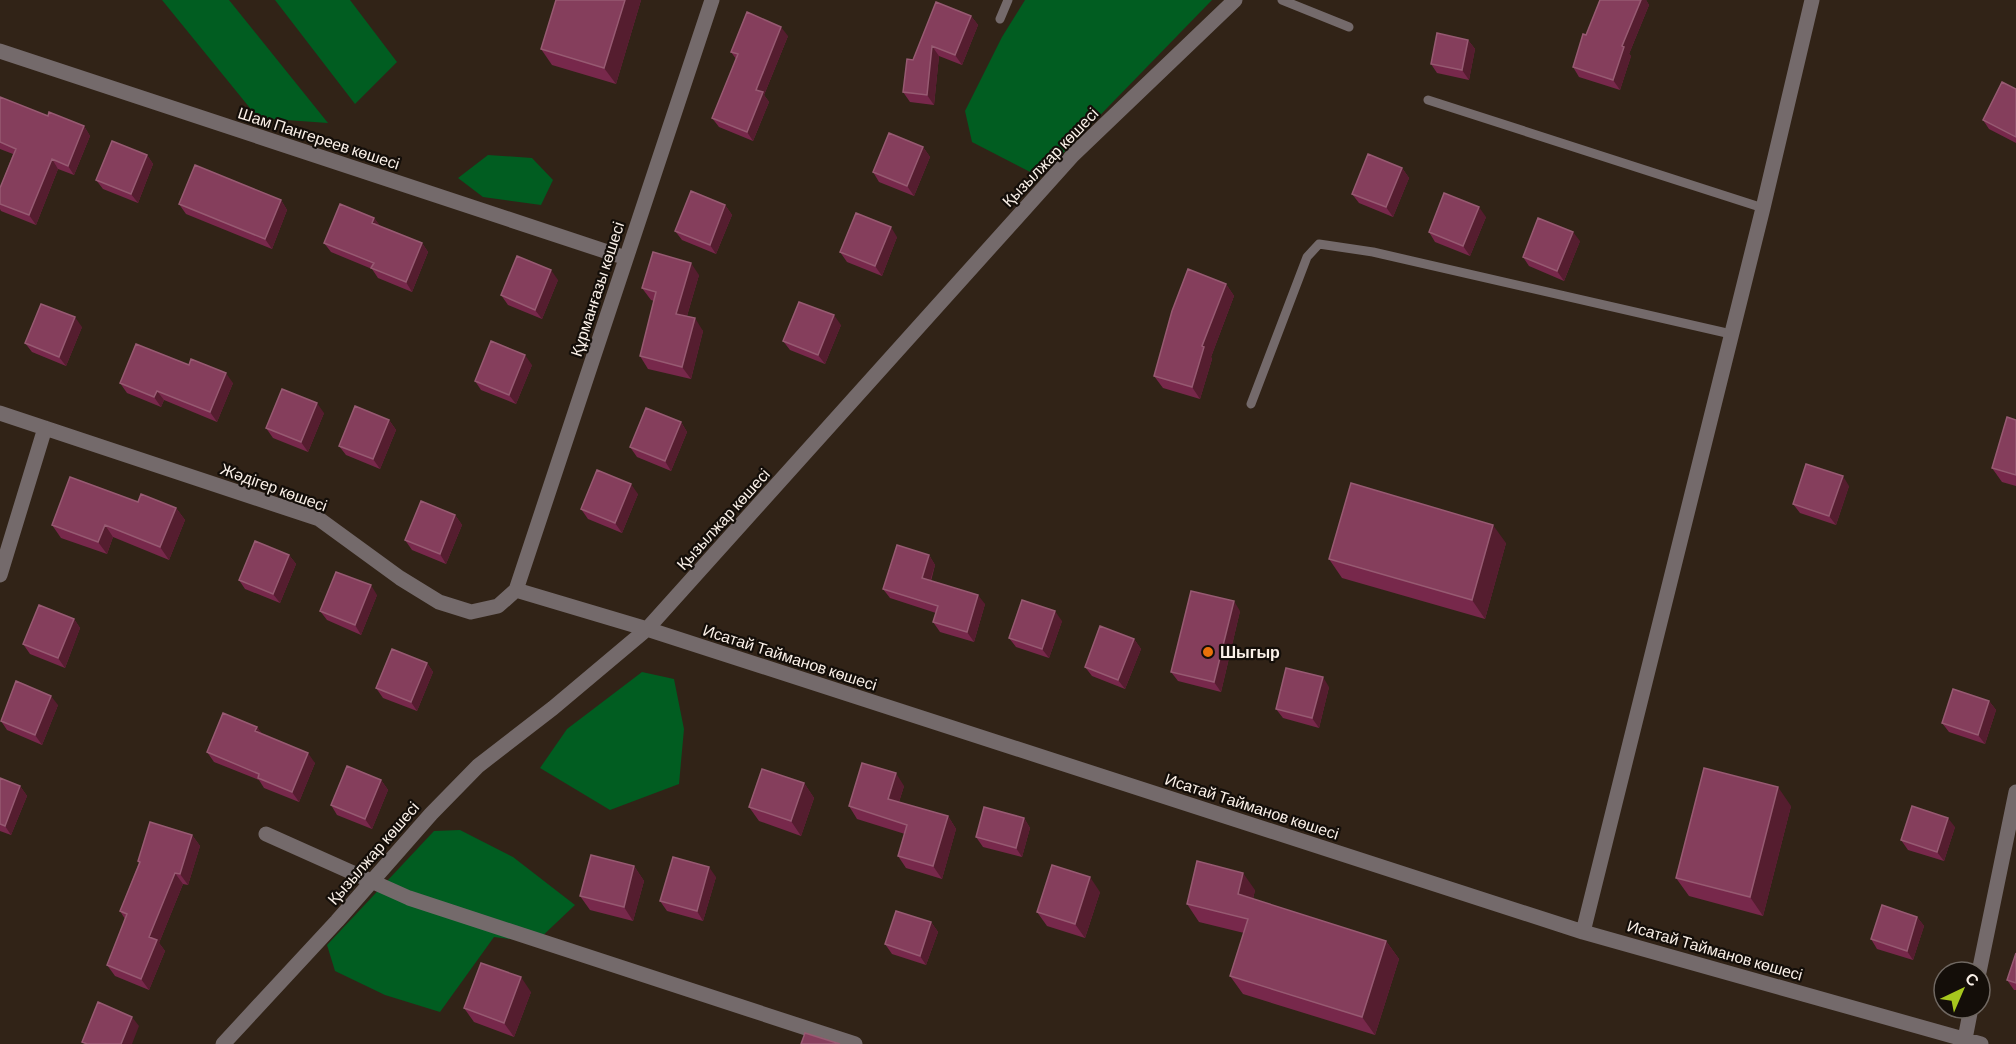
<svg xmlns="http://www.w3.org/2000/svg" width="2016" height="1044" font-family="Barlow,sans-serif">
<rect width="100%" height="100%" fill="#312317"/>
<path fill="#015d21" d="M162,0H229L328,123L258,118Z
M275,0H350L397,62L355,104Z
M1025,0H1212L1040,177L972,142L965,111L1002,37Z
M488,155L532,158L553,180L541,205L483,197L458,178Z
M642,672L674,679L684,729L679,784L610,810L540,768L567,729Z
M460,830L513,857L575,905L536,942L494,937L440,1012L385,995L335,971L327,945L434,831Z"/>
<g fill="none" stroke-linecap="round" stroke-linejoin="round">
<path stroke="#746a6b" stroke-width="9" d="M1282,0L1349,27
M1000,19L1008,0
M1428,100L1763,208
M1251,404L1307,257L1319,244L1373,252L1731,334"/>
<path stroke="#746a6b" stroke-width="15" d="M0,51L626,258
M0,413L319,519L400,578L439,602L471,612L498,606L516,590
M0,575L45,428
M516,590L647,629L1583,932L1981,1044
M516,590L712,0
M266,834L409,898L855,1044
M1583,932L1763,208L1812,0
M1979,972L2016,792
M223,1044L337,921L431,814L478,766L553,708L647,629L1073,155L1235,0
M1964,1044L1971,1008"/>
</g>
<path fill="#77284b" d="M556,0H641L616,84L552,65L541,49Z
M1600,0H1646L1649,5L1629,54L1631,56L1620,90L1579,77L1573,67Z
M971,16L978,25L962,65L939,56L934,105L910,102L903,92L913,60Z
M788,36L764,95L769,102L753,141L719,127L712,118L736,59L731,52Z
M1468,40L1475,49L1469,80L1437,73L1431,64Z
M2016,89V143L1989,129L1983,120Z
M0,97L48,116L84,126L90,136L74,175L58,169L36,225L1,211L0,209V188L13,154L0,149Z
M923,147L930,157L914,196L879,182L873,172Z
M147,155L153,164L138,203L103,189L96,180Z
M1402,168L1409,178L1393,217L1359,203L1352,194Z
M281,200L287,210L272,249L186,214L179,204Z
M725,205L732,215L716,254L682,240L675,231Z
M1486,217L1470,256L1435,242L1429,232Z
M374,218L380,226L422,243L428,252L412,292L378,278L372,269L331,252L324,243Z
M897,237L882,276L847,262L840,252Z
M1580,241L1564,281L1529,266L1523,257Z
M699,275L687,316L703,331L691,379L648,369L640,356L654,301L651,300L642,288Z
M558,280L542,319L508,305L501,295Z
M1226,284L1234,296L1211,357L1212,359L1200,399L1163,388L1154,376Z
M841,325L825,364L790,350L783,341Z
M82,327L66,366L32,352L25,343Z
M532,365L516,404L481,390L475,381Z
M120,383H233L217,422L164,400L161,407L127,393Z
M324,413L308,452L273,438L266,428Z
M389,420L396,430L380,469L346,455L339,446Z
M2016,420V486L2002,482L1992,468Z
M681,422L687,432L671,471L637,457L630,447Z
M1849,486L1836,525L1800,513L1793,504Z
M638,494L622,533L588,519L581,509Z
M138,502L176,508L185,520L169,560L113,537L107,554L61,538L52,525Z
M455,515L462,525L446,564L412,550L405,540Z
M1506,543L1485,619L1342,578L1329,559Z
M289,555L296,564L280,603L245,589L239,580Z
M929,555L935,565L931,581L985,604L974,642L940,632L933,622L936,613L890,598L883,589Z
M377,595L361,635L327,620L320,611Z
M1240,611L1221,692L1178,681L1171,672Z
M74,619L80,628L65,668L30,654L23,644Z
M1062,621L1049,658L1016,647L1009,638Z
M1134,639L1141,649L1125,689L1092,676L1085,667Z
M427,663L433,672L417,711L383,698L376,688Z
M1329,687L1319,728L1283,718L1276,709Z
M1989,701L1996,710L1985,744L1949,732L1942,723Z
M58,705L42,745L7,730L1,721Z
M257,727L262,734L315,763L299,802L264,788L259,780L214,762L207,752Z
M0,778L20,786L27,796L11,835L0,831Z
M381,780L388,790L372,829L337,815L331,805Z
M804,783L814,798L801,836L759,821L749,807Z
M904,786L899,802L948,816L956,829L942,879L906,868L898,856L905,834L857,819L849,806Z
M1791,806L1763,916L1689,896L1676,878Z
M1024,818L1030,828L1022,857L983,847L976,837Z
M1955,827L1944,861L1908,850L1901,840Z
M192,835L200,846L188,885L183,884L159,943L165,951L149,990L115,976L107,965L125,919L120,911L139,863L138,861Z
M634,866L644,881L633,921L590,910L580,896Z
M716,877L703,921L667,911L660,901Z
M1255,890L1253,899L1386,941L1399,959L1375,1035L1243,994L1230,976L1244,933L1199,922L1187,904Z
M1100,892L1085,938L1047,926L1037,912Z
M1917,917L1924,926L1913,960L1877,949L1871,939Z
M931,922L938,932L926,965L892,954L885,944Z
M2016,953V990H2014L2007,980Z
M531,992L514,1037L474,1022L464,1008Z"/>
<path fill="#551d2f" d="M625,0H641L616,84L604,68Z
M1641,0H1646L1649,5L1629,54L1631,56L1620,90L1613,80L1622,46Z
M971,16L978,25L962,65L955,55Z
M781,27L788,36L764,95L769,102L753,141L747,132L756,90Z
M1468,40L1475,49L1469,80L1462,70Z
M932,46L939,56L934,105L927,95Z
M84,126L90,136L74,175L68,166Z
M923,147L930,157L914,196L907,186Z
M147,155L153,164L138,203L131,194Z
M52,159L58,169L36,225L29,215Z
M1402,168L1409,178L1393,217L1386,207Z
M281,200L287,210L272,249L265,239Z
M725,205L732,215L716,254L710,245Z
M1479,207L1486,217L1470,256L1463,246Z
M374,218L381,227L372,223Z
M891,227L897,237L882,276L875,266Z
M1573,232L1580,241L1564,281L1557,271Z
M422,243L428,252L412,292L406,282Z
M691,263L699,275L684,326L676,314Z
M551,270L558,280L542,319L535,310Z
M1226,284L1234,296L1211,357L1212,359L1200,399L1192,387L1202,346Z
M834,315L841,325L825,364L818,355Z
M75,317L82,327L66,366L59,357Z
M695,318L703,331L691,379L682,367Z
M525,355L532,365L516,404L509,395Z
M226,373L233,383L217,422L210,412Z
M157,391L164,400L161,407L154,397Z
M317,403L324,413L308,452L301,442Z
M389,420L396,430L380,469L373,459Z
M681,422L687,432L671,471L665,461Z
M1843,476L1849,486L1836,525L1829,516Z
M631,484L638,494L622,533L615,523Z
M176,508L185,520L169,560L160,547Z
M455,515L462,525L446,564L440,554Z
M105,525L113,537L107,554L98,542Z
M1493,525L1506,543L1485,619L1472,600Z
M289,555L296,564L280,603L273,594Z
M929,555L935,565L928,588L922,578Z
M371,585L377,595L361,635L355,625Z
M978,595L985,604L974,642L967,632Z
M1234,601L1240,611L1221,692L1214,682Z
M1055,611L1062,621L1049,658L1042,649Z
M74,619L80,628L65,668L58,658Z
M1134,639L1141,649L1125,689L1118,680Z
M427,663L433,672L417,711L411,702Z
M1323,677L1329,687L1319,728L1312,718Z
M51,696L58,705L42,745L35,735Z
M1989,701L1996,710L1985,744L1978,735Z
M257,727L264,736L255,731Z
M308,753L315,763L299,802L292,792Z
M896,773L904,786L896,811L888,799Z
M381,780L388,790L372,829L365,819Z
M804,783L814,798L801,836L791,821Z
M20,786L27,796L11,835L5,826Z
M1778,787L1791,806L1763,916L1750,897Z
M948,816L956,829L942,879L933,866Z
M1024,818L1030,828L1022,857L1016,848Z
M1948,818L1955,827L1944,861L1937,852Z
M192,835L200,846L188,885L180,874Z
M634,866L644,881L633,921L624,907Z
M709,867L716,877L703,921L697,911Z
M175,873L183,884L159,943L165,951L149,990L141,979L149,937Z
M1243,873L1255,890L1250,912L1238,894Z
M1090,877L1100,892L1085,938L1075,924Z
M1917,917L1924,926L1913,960L1907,951Z
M931,922L938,932L926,965L920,956Z
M1386,941L1399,959L1375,1035L1362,1017Z
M521,977L531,992L514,1037L504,1023Z
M132,1017L139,1026L132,1044H121Z"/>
<path fill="#853e5c" stroke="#975a72" stroke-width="1.5" d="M556,0H625L604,68L541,49Z
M1600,0H1641L1622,46L1624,47L1613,80L1573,67L1583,34L1586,35Z
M936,2L971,16L955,55L932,46L927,95L903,92L907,59L913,60Z
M747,12L781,27L756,90L763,92L747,132L712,118L738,54L731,52Z
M1437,33L1468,40L1462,70L1431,64Z
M2002,82L2016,89V137L1983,120Z
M0,97L48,116L49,112L84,126L68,166L52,159L29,215L0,204V188L16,149L0,142Z
M889,133L923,147L907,186L873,172Z
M112,141L147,155L131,194L96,180Z
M1368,154L1402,168L1386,207L1352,194Z
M195,165L281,200L265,239L179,204Z
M691,191L725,205L710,245L675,231Z
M1444,193L1479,207L1463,246L1429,232Z
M340,204L374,218L372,223L422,243L406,282L371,268L374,263L324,243Z
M856,213L891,227L875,266L840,252Z
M1538,218L1573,232L1557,271L1523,257Z
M653,252L691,263L676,314L695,318L682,367L640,356L656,292L642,288Z
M517,256L551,270L535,310L501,295Z
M1188,269L1226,284L1202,346L1204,347L1192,387L1154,376L1172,311Z
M799,302L834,315L818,355L783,341Z
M41,304L75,317L59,357L25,343Z
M491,341L525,355L509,395L475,381Z
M136,344L189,365L191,359L226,373L210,412L157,391L154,397L120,383Z
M282,389L317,403L301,442L266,428Z
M355,406L389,420L373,459L339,446Z
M646,408L681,422L665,461L630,447Z
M2007,417L2016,420V475L1992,468Z
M1806,464L1843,476L1829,516L1793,504Z
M597,470L631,484L615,523L581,509Z
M70,477L138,502L141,494L176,508L160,547L105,525L98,542L52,525Z
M1351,483L1493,525L1472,600L1329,559Z
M421,501L455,515L440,554L405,540Z
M255,541L289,555L273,594L239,580Z
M897,545L929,555L922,578L978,595L967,632L933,622L938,606L883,589Z
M336,572L371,585L355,625L320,611Z
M1191,591L1234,601L1214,682L1171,672Z
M1022,600L1055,611L1042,649L1009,638Z
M39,605L74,619L58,658L23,644Z
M1100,626L1134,639L1118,680L1085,667Z
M392,649L427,663L411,702L376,688Z
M1286,668L1323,677L1312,718L1276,709Z
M16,681L51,696L35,735L1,721Z
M1953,689L1989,701L1978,735L1942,723Z
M223,713L257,727L255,731L308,753L292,792L258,778L259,774L207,752Z
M862,763L896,773L888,799L948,816L933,866L898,856L907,825L849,806Z
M347,766L381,780L365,819L331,805Z
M1704,768L1778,787L1750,897L1676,878Z
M762,769L804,783L791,821L749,807Z
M0,778L20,786L5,826L0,824Z
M1912,806L1948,818L1937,852L1901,840Z
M984,807L1024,818L1016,848L976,837Z
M150,822L192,835L180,874L175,873L149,937L157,940L141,979L107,965L127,914L120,911L140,862L138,861Z
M591,855L634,866L624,907L580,896Z
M673,857L709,867L697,911L660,901Z
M1197,861L1243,873L1238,894L1386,941L1362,1017L1230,976L1248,919L1187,904Z
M1052,865L1090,877L1075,924L1037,912Z
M1882,905L1917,917L1907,951L1871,939Z
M896,911L931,922L920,956L885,944Z
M2016,953V983L2007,980Z
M481,963L521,977L504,1023L464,1008Z
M98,1002L132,1017L121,1044H87L82,1042Z
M805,1033L840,1044H801Z"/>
<circle fill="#e8710a" stroke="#140e09" stroke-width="2" cx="1208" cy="652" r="6"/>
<g text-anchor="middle" stroke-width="4.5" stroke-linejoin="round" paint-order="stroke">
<g font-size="16" fill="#faf0e8" stroke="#140e09">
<text transform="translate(319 138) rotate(18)" y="6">Шам Пангереев көшесі</text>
<text transform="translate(1050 157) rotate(-46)" y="6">Қызылжар көшесі</text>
<text transform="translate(597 289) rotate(-72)" y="6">Құрманғазы көшесі</text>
<text transform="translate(274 487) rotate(20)" y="6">Жәдігер көшесі</text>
<text transform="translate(723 519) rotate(-48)" y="6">Қызылжар көшесі</text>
<text transform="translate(790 657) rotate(18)" y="6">Исатай Тайманов көшесі</text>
<text transform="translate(1252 806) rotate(18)" y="6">Исатай Тайманов көшесі</text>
<text transform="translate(373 853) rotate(-49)" y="6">Қызылжар көшесі</text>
<text transform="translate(1715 950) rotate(16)" y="6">Исатай Тайманов көшесі</text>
</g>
<g font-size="16" font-weight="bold" fill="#faf0e8" stroke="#140e09" text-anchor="start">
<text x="1220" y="658">Шыгыр</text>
</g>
</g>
<g transform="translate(1962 990) rotate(44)"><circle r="28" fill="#140e09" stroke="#706862" stroke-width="1.5"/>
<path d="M0-4.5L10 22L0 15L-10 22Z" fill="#a7c71e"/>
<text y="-9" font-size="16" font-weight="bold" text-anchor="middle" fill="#faf0e8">С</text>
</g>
</svg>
